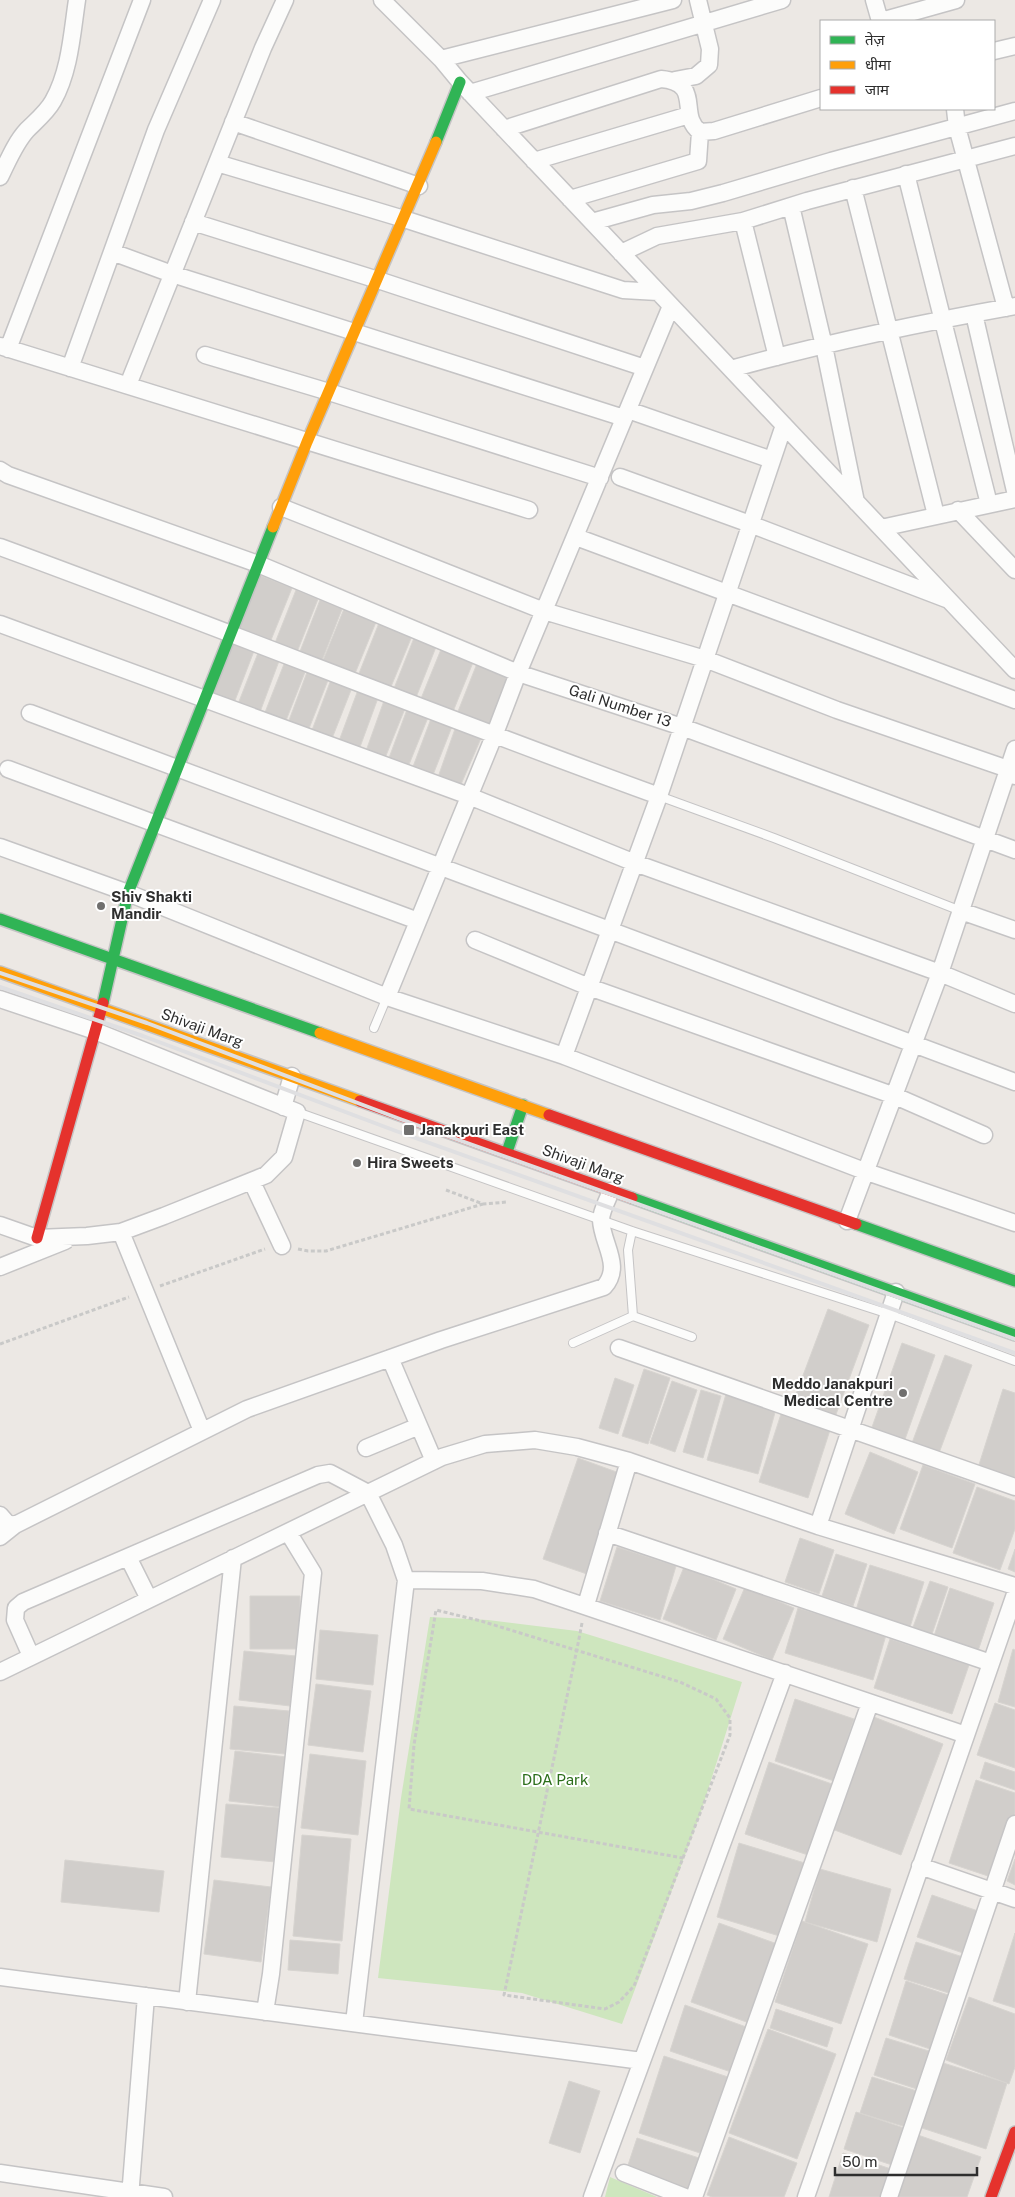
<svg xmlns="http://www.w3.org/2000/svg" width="1015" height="2197" font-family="'Public Sans','Noto Sans Devanagari',sans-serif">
<rect width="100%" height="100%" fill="#ece8e4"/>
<path fill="#cee6be" d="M430,1617L488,1620L577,1631L742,1682L701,1812L622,2024L522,1993L378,1978L401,1798Z
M610,2177L657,2197H605Z"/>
<path fill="#d1cecb" stroke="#d7d4d0" d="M259,575L292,588L271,640L238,627Z
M296,590L318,599L297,652L275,643Z
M320,600L342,609L321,663L299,654Z
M344,609L376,622L354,676L322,663Z
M379,623L412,636L390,689L358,676Z
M414,638L436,647L415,700L393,691Z
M233,643L254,651L234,703L213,695Z
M442,647L474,660L452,714L420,701Z
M258,653L279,661L260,712L238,704Z
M286,659L307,667L285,723L264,715Z
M478,661L510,674L488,727L457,714Z
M309,667L330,675L308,731L288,723Z
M332,677L353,685L331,741L311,733Z
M358,690L378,698L360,747L339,741Z
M385,698L406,706L385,758L366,751Z
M408,707L429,715L408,767L389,758Z
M432,716L453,724L431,780L411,772Z
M456,726L482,736L459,789L437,780Z
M828,1309L869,1325L835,1417L793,1402Z
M902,1343L935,1355L904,1442L871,1430Z
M945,1355L972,1365L939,1453L912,1443Z
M644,1369L670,1378L648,1444L622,1436Z
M615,1378L634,1385L618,1434L599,1428Z
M672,1381L697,1390L675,1452L650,1443Z
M1003,1389L1015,1393V1483L977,1471Z
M701,1390L721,1396L703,1458L683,1452Z
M726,1394L776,1409L758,1474L707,1460Z
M781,1414L830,1430L808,1498L759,1482Z
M870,1452L918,1472L894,1534L845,1514Z
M578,1458L622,1474L587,1574L543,1559Z
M923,1465L975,1484L952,1548L900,1529Z
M977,1487L1015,1501V1529L1000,1570L953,1553Z
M800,1538L834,1550L819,1594L785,1582Z
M617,1547L676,1566L660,1620L600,1601Z
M1015,1549V1572L1008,1569Z
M836,1554L867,1564L853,1606L822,1596Z
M870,1565L924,1582L910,1627L856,1610Z
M684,1567L736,1589L716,1640L663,1619Z
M930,1581L948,1587L931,1637L912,1630Z
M745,1587L794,1608L772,1660L723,1639Z
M950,1588L994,1603L978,1651L934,1636Z
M250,1596H300V1649H250Z
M798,1608L886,1635L873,1680L785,1653Z
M320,1630L378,1635L373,1685L316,1679Z
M890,1639L969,1665L952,1714L874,1688Z
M1013,1649L1015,1650V1707L998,1702Z
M244,1651L296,1656L290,1706L239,1700Z
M316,1684L371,1691L363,1752L308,1745Z
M795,1699L854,1719L834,1781L775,1761Z
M995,1703L1015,1710V1768L977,1755Z
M234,1706L289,1711L285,1754L230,1749Z
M874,1717L943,1744L901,1855L832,1829Z
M235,1751L287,1757L281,1807L229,1801Z
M310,1754L366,1761L358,1835L301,1828Z
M769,1762L832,1784L808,1855L745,1834Z
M985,1762L1015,1772V1790L980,1778Z
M976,1780L1015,1793V1813L994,1878L949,1863Z
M226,1804L280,1808L276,1862L221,1857Z
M302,1835L351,1839L342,1941L293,1936Z
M739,1843L808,1864L786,1938L717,1917Z
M1015,1859V1885L1007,1881Z
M65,1860L164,1871L159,1912L61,1902Z
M820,1869L891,1889L877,1942L805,1922Z
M214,1880L271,1887L261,1962L204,1954Z
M932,1895L978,1911L963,1953L917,1937Z
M802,1921L868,1944L841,2024L775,2002Z
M719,1923L780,1945L752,2024L691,2002Z
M1015,1933V2008L993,2001Z
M290,1940L340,1944L338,1974L288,1970Z
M916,1942L963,1957L952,1994L904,1979Z
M906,1981L954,1997L936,2051L889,2035Z
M969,1997L1015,2014V2067L1009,2084L946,2060Z
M685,2005L749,2028L734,2073L670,2051Z
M776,2009L833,2028L827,2047L770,2028Z
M768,2029L836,2054L797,2159L729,2133Z
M886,2038L932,2052L920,2090L874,2075Z
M664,2056L728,2077L703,2154L639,2133Z
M940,2062L1007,2083L986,2149L919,2127Z
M872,2077L920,2092L909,2128L860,2113Z
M569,2081L600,2091L580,2153L549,2143Z
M856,2112L907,2129L895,2166L844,2149Z
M915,2134L981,2157L967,2197H893Z
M729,2137L797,2163L784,2197H712L707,2195Z
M637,2138L699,2158L688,2192L626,2171Z
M843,2153L891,2169L882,2197H829Z"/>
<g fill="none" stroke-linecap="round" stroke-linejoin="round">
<g stroke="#c5c4c5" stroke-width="10">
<path id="lane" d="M659,796L774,838L961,911
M374,1028L387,997
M297,1112L632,1231L889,1314L1015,1361
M632,1231L628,1250L633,1316L692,1337
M573,1343L633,1316"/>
</g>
<g stroke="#c5c4c5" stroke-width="19">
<path id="street" d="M382,0L441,59L460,82L1015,670
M874,0L880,21
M881,21L956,0
M994,51L1015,46
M441,59L673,0
M675,80L696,76L709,65L710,49L698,0
M470,93L782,0
M955,109L957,127L1006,308
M233,122L419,186
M504,129L661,79C704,83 677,115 700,132L714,131L821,98
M534,161L689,115
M217,163L404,219L623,290L658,292
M906,174L989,504
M0,177C8,161 15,143 27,130C36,121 47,112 53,101C70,71 72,33 77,0
M853,188L936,515
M570,199L698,161L700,132
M791,206L824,346L856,502
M743,221L777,357
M193,222L378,280L645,368
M592,222L653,205L691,201L723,193L831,161L1015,111
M112,252L172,274L624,418
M621,253L657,236L743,221L807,201L1015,146
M974,314L1015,491
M0,346L529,510
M8,349L142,0
M205,355L329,392L600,478
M70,368L156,130L212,0
M731,369C824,343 920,323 1015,306
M128,385L263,48L285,0
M628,410L772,460
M0,470L8,475L258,564L518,673L682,727L1015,850
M620,477L750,524L946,599
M281,507L544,611L705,659L837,710L1008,769L1015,776
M958,510L1015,570
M881,528L1015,499
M576,537L1015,700
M0,547C221,628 438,716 659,796
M0,624L469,796L635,863L940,973L1015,1004
M30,713L1015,1082
M8,769L418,921
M0,847L128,893L387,997L564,1056L867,1172L1015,1223
M961,911L1015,930
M475,940L589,987L895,1096L984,1135
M387,997L494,736L518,673L671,306
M0,999L95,1031L297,1112L284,1157L266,1175L164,1216L121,1232L87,1236L37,1238L0,1225
M564,1056L659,796L784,425
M283,1107L292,1076
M252,1182L282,1246
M847,1221L940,973L1015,749
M121,1232L202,1431
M0,1267L65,1241
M619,1348L1015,1487
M390,1358L434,1461
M366,1448L419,1426
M0,1515L7,1523L15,1525
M818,1526L896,1292
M607,1533L991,1663
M0,1537L15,1525L247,1409L441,1340L604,1287C623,1266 602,1244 601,1220C601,1211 608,1199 611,1191
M128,1557L149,1599
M406,1580L482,1581L534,1589L966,1735
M586,1605L629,1461
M31,1656L15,1620L16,1608L23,1602L318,1475L330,1473L368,1493L394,1545L406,1580L354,2023
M0,1672L442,1457L485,1444L535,1440L577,1447L629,1461L818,1526L1015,1586
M920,1866L1015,1899
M0,1977L642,2061
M187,2002L233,1558
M265,2012L271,1974L313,1573L288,1532
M0,2173L164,2197
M624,2173L685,2197
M130,2197L146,1996
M592,2197L785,1673
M694,2197L870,1703
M806,2197L1015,1594
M889,2197L1015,1824"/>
</g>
<g stroke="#c5c4c5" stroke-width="14">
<path id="fast" d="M436,142L460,82
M0,919L320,1033
M103,1003L128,893L273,527
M507,1152L523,1105
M632,1198L1015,1335
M856,1224L1015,1281"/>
</g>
<g stroke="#c5c4c5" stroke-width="14">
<path id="slow" d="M273,527L307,442L436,142
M0,972L360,1101
M320,1033L549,1115"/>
</g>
<g stroke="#c5c4c5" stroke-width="14">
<path id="jam" d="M360,1101L632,1198
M549,1115L856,1224
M37,1238L103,1003
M991,2197L1015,2132"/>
</g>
<path stroke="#c9c9c8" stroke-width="3" stroke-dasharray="4 2.5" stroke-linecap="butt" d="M446,1190L483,1204L507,1202
M298,1249L308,1251H326L483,1204
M160,1286L265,1249
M0,1344L129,1297
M582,1623L577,1649L504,1995L605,2009L619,2002L634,1986L730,1735V1718L716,1699L680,1682L481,1621L436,1610L414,1745L409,1809L683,1858"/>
<use href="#lane" stroke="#fcfcfb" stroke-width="8"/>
<use href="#street" stroke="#fcfcfb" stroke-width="16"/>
<use href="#fast" stroke="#30b455" stroke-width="11"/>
<use href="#slow" stroke="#ff9f0a" stroke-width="11"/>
<use href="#jam" stroke="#e5322d" stroke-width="11"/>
<path stroke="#dfdfe1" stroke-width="4" d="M0,973L147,1023L400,1119L1015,1339
M0,987L143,1036L396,1131L1015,1353"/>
</g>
<g fill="#706f6e" stroke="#fff" stroke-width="2">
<circle cx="101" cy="906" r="5"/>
<rect x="403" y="1124" width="12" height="12" rx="2.5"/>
<circle cx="357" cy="1163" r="5"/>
<circle cx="903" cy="1393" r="5"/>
</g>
<g text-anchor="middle" stroke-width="4" stroke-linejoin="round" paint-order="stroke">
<g font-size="15" fill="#2e2e2e" stroke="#fff">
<text transform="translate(620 706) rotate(18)" y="5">Gali Number 13</text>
<text transform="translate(202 1028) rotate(20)" y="5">Shivaji Marg</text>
<text transform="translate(583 1164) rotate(20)" y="5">Shivaji Marg</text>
</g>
<g font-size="15" font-weight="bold" fill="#2e2e2e" stroke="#fff" text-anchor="start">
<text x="111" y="902">Shiv Shakti<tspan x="111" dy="17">Mandir</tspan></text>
<text x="420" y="1135">Janakpuri East</text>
<text x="367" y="1168">Hira Sweets</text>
<text x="893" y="1389" text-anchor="end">Meddo Janakpuri<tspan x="893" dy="17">Medical Centre</tspan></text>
</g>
<g font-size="15" fill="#2c6e1b" stroke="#fff">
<text x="555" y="1785">DDA Park</text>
</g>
</g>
<rect x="820" y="20" width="175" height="90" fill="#ffffff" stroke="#ababab"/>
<rect x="830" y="36" width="25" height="8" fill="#30b455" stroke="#ababab"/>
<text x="865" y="45" font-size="15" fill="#2e2e2e">तेज़</text>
<rect x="830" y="61" width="25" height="8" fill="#ff9f0a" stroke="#ababab"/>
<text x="865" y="70" font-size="15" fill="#2e2e2e">धीमा</text>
<rect x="830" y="86" width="25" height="8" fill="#e5322d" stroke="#ababab"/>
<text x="865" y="95" font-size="15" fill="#2e2e2e">जाम</text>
<path d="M835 2167v8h142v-8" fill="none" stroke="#2e2e2e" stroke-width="2.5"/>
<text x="842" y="2167" font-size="15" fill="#2e2e2e" stroke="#ffffff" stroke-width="4" paint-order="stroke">50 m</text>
</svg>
